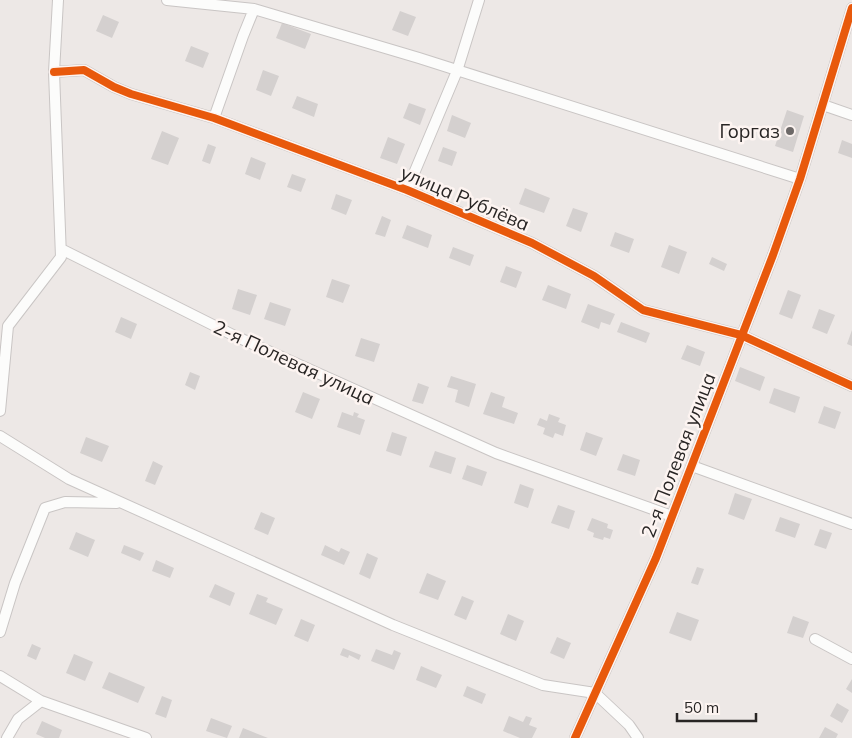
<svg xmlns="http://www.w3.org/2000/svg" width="852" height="738" font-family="Mulish,sans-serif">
<rect width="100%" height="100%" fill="#ede8e6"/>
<path fill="#d4d0cf" d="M400,11L416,17L408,36L392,30Z
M103,15L119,22L112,38L96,31Z
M282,23L311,34L305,49L276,38Z
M191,46L209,53L203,68L185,61Z
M263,70L279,76L271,96L256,90Z
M297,96L318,104L314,117L292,108Z
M409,103L426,109L420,125L403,118Z
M787,110L804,116L793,152L775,146Z
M452,115L471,123L465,138L447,131Z
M162,131L179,138L168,165L151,159Z
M388,137L405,144L397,164L380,158Z
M842,140L852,144V158L838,153Z
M208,144L216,147L210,164L202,161Z
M443,147L457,152L452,166L438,161Z
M251,157L266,163L260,180L245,174Z
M292,174L306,179L301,192L287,187Z
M525,188L550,198L544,213L519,204Z
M336,194L352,200L346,215L331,209Z
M573,208L588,213L581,232L566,226Z
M382,216L391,220L385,237L375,234Z
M407,225L432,235L428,248L402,238Z
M615,232L634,239L629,253L610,246Z
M669,245L687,252L679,274L661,267Z
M453,247L474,255L470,266L449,258Z
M712,257L727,264L724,271L709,264Z
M506,266L522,272L516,288L500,282Z
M332,279L350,285L343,303L326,297Z
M548,285L571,294L566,309L542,300Z
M238,289L257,295L250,315L232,309Z
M788,290L801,295L792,319L779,314Z
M270,302L291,309L285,326L264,319Z
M588,304L615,314L610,325L601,322L599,329L581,322Z
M819,309L835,315L827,334L812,328Z
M121,317L137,324L131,339L115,332Z
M621,322L650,333L646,343L617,332Z
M852,330V346L847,344Z
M361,338L380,344L374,362L355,356Z
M687,345L705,352L700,366L681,359Z
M740,367L765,377L760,391L735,381Z
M190,372L200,376L195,390L185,385Z
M451,376L476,384L469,407L455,402L458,390L447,387Z
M418,383L429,387L423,404L412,401Z
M774,388L800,397L795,413L769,403Z
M303,392L320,399L312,419L295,412Z
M491,392L505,397L502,407L518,413L514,424L483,414Z
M824,406L841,412L835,429L818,423Z
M342,412L353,416L354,412L359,414L357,417L365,420L360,435L337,427Z
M549,414L560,418L558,422L566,425L563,436L555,433L553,438L543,434L545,428L537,425L540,418L547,421Z
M392,432L407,437L401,456L386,451Z
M586,432L603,438L596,456L580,450Z
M86,437L109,446L102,462L80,453Z
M435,451L456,458L451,474L429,467Z
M623,454L640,460L635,476L617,470Z
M153,461L163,466L155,485L145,481Z
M467,465L487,472L482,486L462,479Z
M520,484L534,489L528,508L514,503Z
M735,493L752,499L744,520L728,514Z
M558,505L575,511L569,529L551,523Z
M261,512L275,518L268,535L254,529Z
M780,517L800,524L795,538L775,531Z
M592,518L608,524L607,528L613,530L610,539L604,537L603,540L593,537L594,533L587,530Z
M820,529L832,533L826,549L814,545Z
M76,532L95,540L88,557L69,549Z
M124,545L144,553L140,561L121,553Z
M325,545L339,552L341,548L350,552L344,565L321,555Z
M367,553L378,558L370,579L359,574Z
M156,560L174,568L170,578L152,571Z
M697,567L704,569L698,585L691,583Z
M427,573L446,581L438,600L419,593Z
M215,584L235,593L230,606L209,597Z
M257,594L268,598L266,602L283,609L276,625L249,614Z
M462,596L474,601L466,620L454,615Z
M677,612L699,620L691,641L669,633Z
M508,614L524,621L516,641L500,634Z
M793,616L809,622L803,638L787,633Z
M301,619L315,625L308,642L294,636Z
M557,637L571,643L564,659L550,653Z
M32,644L41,648L36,660L27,656Z
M343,648L361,655L359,660L349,655L348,658L340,655Z
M376,649L392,655L394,650L401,653L394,670L371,661Z
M74,654L93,662L85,681L66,673Z
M421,666L442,675L436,688L416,680Z
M109,672L145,687L138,703L102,688Z
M852,679V693L846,689Z
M467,686L486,694L482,704L463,696Z
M162,696L172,700L166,718L155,714Z
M837,703L849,710L842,723L830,716Z
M509,716L523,722L526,716L532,718L529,725L537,728L532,738H520L503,731Z
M211,718L232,726L227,738L206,731Z
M42,721L62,730L59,738H45L36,734Z
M825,727L838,734L836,738H819Z
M243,728L268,738H239Z"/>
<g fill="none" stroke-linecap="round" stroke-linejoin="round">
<g stroke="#c9c5c4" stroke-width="12">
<path id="street" d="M167,0L254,9
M54,72L84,70L114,87L131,94L214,118L407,190L532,243L594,276L643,310L741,335L852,386
M823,105L852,115
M214,118L243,36L254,9L419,58L800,179
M407,190L457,71L479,0
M61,249L235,336L496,453L672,516
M0,411L8,326L61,257L54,72L58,0
M0,436L69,479L393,625L543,685L595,693L629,725L638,738
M692,466L852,524
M0,632L15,583L45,508L65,502L117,503
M815,639L852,659
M0,676L41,701L146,738
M7,738L18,719L41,701
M575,738L656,558L773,255L800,179L852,8"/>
</g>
<use href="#street" stroke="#fcfcfb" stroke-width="10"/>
<g stroke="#fdf4f1" stroke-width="11">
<path id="cycleway" d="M54,72L84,70L114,87L131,94L214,118L407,190L532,243L594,276L643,310L741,335L852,386
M575,738L656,558L773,255L800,179L852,8"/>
</g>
<use href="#cycleway" stroke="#e8590c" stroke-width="8"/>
</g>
<circle fill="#6d6968" stroke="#fdf4f1" stroke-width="2" cx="790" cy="131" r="5"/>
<g text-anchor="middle" stroke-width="5" stroke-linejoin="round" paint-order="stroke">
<g font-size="19" fill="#282524" stroke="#fdf4f1" text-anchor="end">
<text x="780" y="138">Горгаз</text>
</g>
<g font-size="19" fill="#282524" stroke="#fdf4f1">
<text transform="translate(465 198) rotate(23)" y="7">улица Рублёва</text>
<text transform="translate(294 362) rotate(25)" y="7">2-я Полевая улица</text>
<text transform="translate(678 455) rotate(-69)" y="7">2-я Полевая улица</text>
</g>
</g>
<path d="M677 713v8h79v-8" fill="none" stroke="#282524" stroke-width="2.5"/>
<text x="684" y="713" font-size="15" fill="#282524" stroke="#fdf4f1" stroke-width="4" paint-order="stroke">50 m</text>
</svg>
